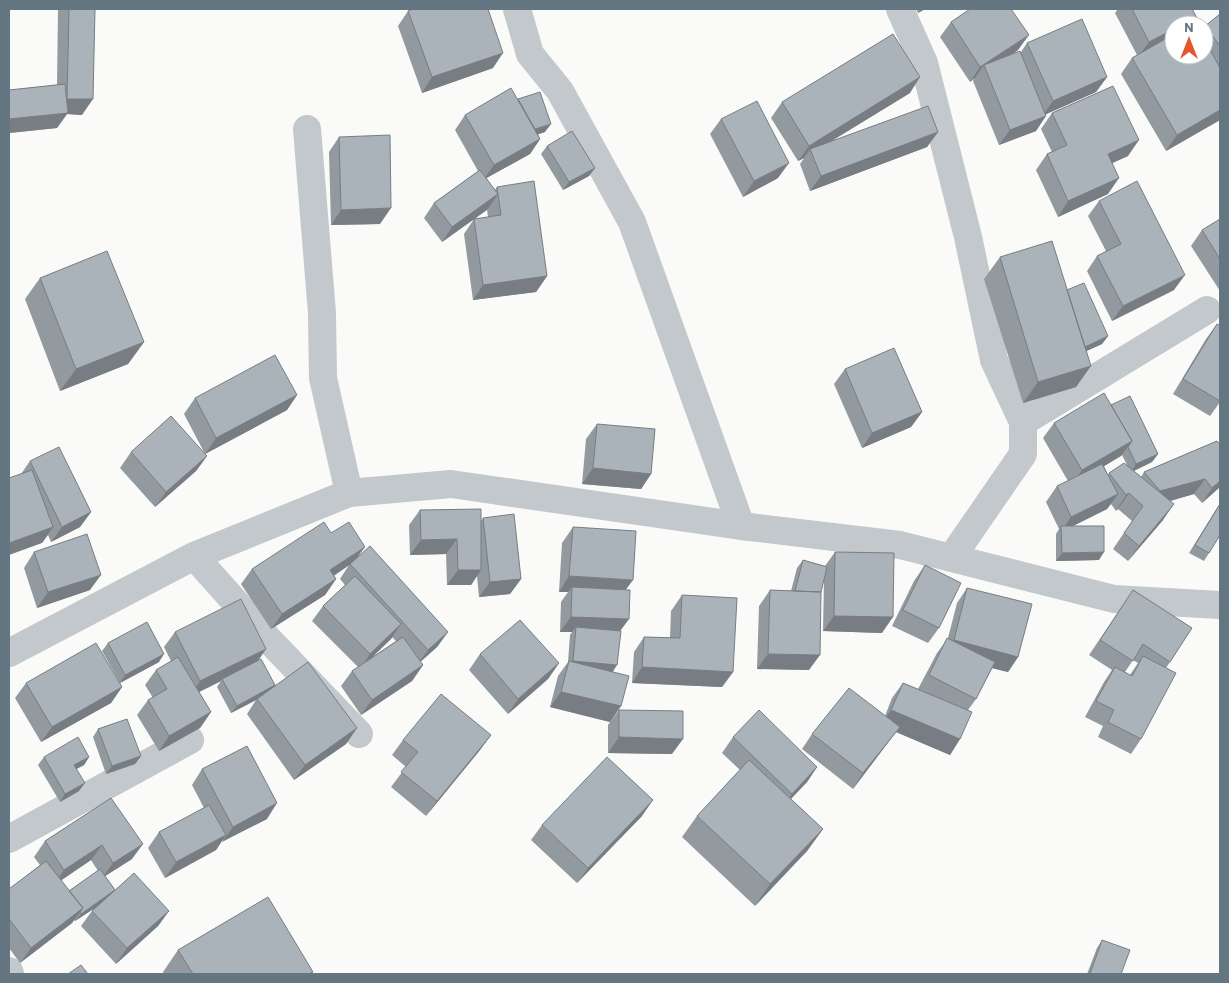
<svg xmlns="http://www.w3.org/2000/svg" width="1229" height="983" font-family="Barlow,sans-serif">
<rect width="100%" height="100%" fill="#fafaf8"/>
<g fill="none" stroke-linecap="round" stroke-linejoin="round">
<path stroke="#c3c8cc" stroke-width="28" d="M517,9L530,54L560,91L632,222L741,526
M900,9L924,63L968,237L994,360L1023,422V454L952,557
M307,129L322,313L323,378L349,493
M1023,422L1207,310
M194,556L270,641L359,734
M9,653L194,556L349,493L451,484L741,526L900,545L1114,599L1220,605
M9,839L190,740
M9,971L10,974"/>
</g>
<path fill="#929a9f" fill-rule="evenodd" d="M58,9H95L82,115L67,114L57,128L9,133V90L57,85Z
M916,9H925L918,13Z
M1118,9H1192L1197,18L1193,23L1204,55V27L1220,14V120L1166,151L1121,74L1132,58L1137,55L1115,13Z
M408,11L493,68L422,93L398,26Z
M951,22L1018,50L1012,55L1021,52L1027,43L1107,77L1096,92L1046,114L1036,131L999,145L973,81L975,78L970,82L940,37Z
M910,93L831,141L938,132L927,147L810,191L800,164L804,158L798,161L771,118L782,102Z
M518,99L545,132L538,134L540,139L530,154L486,178L495,190L497,187L547,276L536,292L473,300L464,234L474,219L442,242L424,218L434,203L478,171L455,130L465,115ZM487,209L488,217L474,219Z
M1052,113L1128,156L1112,163L1108,194L1058,217L1036,170L1047,154L1052,152L1041,129Z
M721,119L778,178L743,197L710,134Z
M339,137L380,224L331,225L329,152Z
M547,146L595,168L589,176L563,190L541,154Z
M1099,201L1174,290L1112,321L1087,271L1097,256L1106,251L1088,216Z
M1220,219V291L1191,246L1202,230Z
M1000,257L1067,290L1108,336L1102,344L1086,351L1076,387L1023,403L984,279Z
M40,278L144,342L128,364L60,391L25,299Z
M1217,324L1220,326V402L1210,416L1173,394L1206,339Z
M845,369L922,412L911,427L862,448L834,384Z
M297,395L287,410L205,454L184,414L195,398Z
M1111,405L1158,454L1152,462L1134,471L1141,477L1144,472L1217,441L1220,487L1202,503L1194,494L1170,501L1163,520L1128,561L1113,549L1132,521L1118,509L1116,511L1111,504L1107,509L1073,526L1099,560L1056,561V534L1059,529L1046,502L1057,486L1068,481L1043,438L1054,423ZM1122,455L1127,465L1109,473L1108,475L1104,466Z
M597,424L651,474L641,489L582,484L586,439Z
M131,452L207,456L196,471L155,507L120,468Z
M30,461L91,512L80,527L51,542L48,535L42,543L21,474Z
M1220,503V535L1204,561L1189,553Z
M420,510L481,521L483,518L521,579L510,594L479,597L477,576L471,585H447L446,554L410,555L409,525Z
M573,527L626,589L620,631L613,672L621,706L610,722L550,707L558,676L568,662L570,635L572,632H560L561,602L568,592H559L562,543Z
M331,533L358,557L448,632L437,647L420,662L423,665L412,681L361,715L341,686L352,671L358,667L312,621L323,606L345,585L340,579L349,565L334,576L336,579L325,595L271,629L241,584L252,569ZM392,637L396,641L371,658L391,639Z
M34,552L90,590L37,608L24,568Z
M835,552L882,633L823,631L824,579L821,592L809,670L757,669L759,606L770,590L791,591L797,568L803,560L825,566Z
M925,565L939,628L928,643L892,626L914,581Z
M967,588L1018,657L1008,672L992,668L976,699L968,710L960,739L950,755L896,732L853,789L802,749L812,734L885,716L892,698L903,683L918,689L937,653L948,638L957,603Z
M1133,590L1192,628L1166,668L1141,739L1131,754L1098,737L1103,726L1085,717L1104,682L1112,670L1089,655ZM1133,660L1138,663L1130,675L1125,672Z
M682,595L733,672L722,687L632,683L634,652L644,637L670,638L671,611Z
M175,632L258,660L275,685L357,728L346,744L294,780L247,714L256,700L231,713L217,687L221,681L199,692L211,712L200,728L159,751L137,715L148,700L153,698L145,685L156,670L171,661L164,647Z
M108,643L159,662L120,683L102,651Z
M480,654L559,663L548,679L508,714L469,670Z
M26,683L122,687L111,703L41,742L15,698Z
M619,710L672,754L608,753V725Z
M98,729L141,756L135,764L106,774L93,737Z
M491,735L480,750L426,816L391,787L406,767L392,755L403,740Z
M733,737L817,767L807,782L791,799L823,829L807,851L755,906L682,837L697,816L740,770L722,753Z
M44,757H89L84,765L76,769L79,791L60,802L38,765Z
M202,769L267,819L222,841L216,850L165,878L148,848L159,832L204,808L192,785Z
M111,798L132,859L105,876L115,890L169,911L158,926L116,964L81,926L92,911L95,908L75,921L74,920L72,923L20,963L9,948V889L40,865L34,857L45,841ZM91,860L98,871L69,891L61,880Z
M642,816L577,883L531,840L542,825Z
M1102,940L1121,974H1087L1097,948Z
M178,950L313,972L311,974H164L163,972Z"/>
<path fill="#777d82" d="M921,9H925L918,13Z
M1197,18L1192,25H1183Z
M1174,29V39L1138,57L1149,42Z
M1029,35L1018,50L986,71L984,65L975,78L970,82L980,67Z
M503,53L493,68L422,93L432,77Z
M920,77L910,93L812,153L810,149L804,158L798,161L809,146Z
M1107,77L1096,92L1042,116L1053,101Z
M67,99H93L82,115L67,114L57,128L9,133V119L57,114Z
M1220,110V120L1166,151L1177,135Z
M1046,116L1036,131L999,145L1010,130Z
M551,124L545,132L522,140L527,132Z
M938,132L927,147L810,191L821,176Z
M540,139L530,154L483,180L494,165Z
M1139,140L1128,156L1097,170L1108,154Z
M789,163L778,178L743,197L754,181Z
M595,168L589,176L563,190L569,182Z
M1119,178L1108,194L1058,217L1068,201Z
M498,194L487,210L442,242L452,227Z
M391,208L380,224L331,225L341,210Z
M1185,275L1174,290L1112,321L1123,306Z
M547,276L536,292L473,300L483,285Z
M1108,336L1102,344L1078,355L1083,347Z
M144,342L128,364L60,391L76,369Z
M1091,366L1076,387L1023,403L1038,382Z
M297,395L287,410L205,454L216,438Z
M922,412L911,427L862,448L872,433Z
M1132,441L1121,456L1071,486L1082,470Z
M1158,454L1152,462L1131,472L1136,464Z
M207,456L196,471L155,507L166,492Z
M593,468L651,474L641,489L582,484Z
M1205,479L1194,494L1149,507L1160,491Z
M1220,481V487L1202,503L1212,488Z
M1129,493L1118,509L1116,511L1126,495Z
M1118,494L1107,509L1061,532L1071,517Z
M1174,504L1163,520L1128,561L1139,546Z
M91,512L80,527L51,542L62,527Z
M53,527L42,543L9,555V543Z
M457,539L446,554L410,555L421,540Z
M365,547L354,562L319,585L330,570Z
M1104,552L1099,560L1056,561L1062,553Z
M458,570H481L471,585H447Z
M101,575L90,590L37,608L48,592Z
M569,576L633,580L622,595L572,587L568,592H559Z
M336,579L325,595L271,629L282,614Z
M521,579L510,594L479,597L490,582Z
M834,616L893,617L882,633L823,631Z
M571,617L629,619L618,634L576,627L572,632H560Z
M401,624L391,639L360,669L370,654Z
M448,632L437,647L417,665L428,650Z
M954,640L1018,657L1008,672L943,656Z
M266,649L256,664L222,679L221,681L189,697L200,681Z
M164,654L159,662L120,683L125,675Z
M768,654L820,655L809,670L757,669Z
M573,661L617,665L612,673L567,669Z
M559,663L548,679L508,714L518,699Z
M423,665L412,681L361,715L372,700Z
M642,667L733,672L722,687L632,683Z
M275,685L270,693L257,699L256,700L231,713L237,706Z
M122,687L111,703L41,742L52,727Z
M561,692L621,706L610,722L550,707Z
M891,710L960,739L950,755L896,732L853,789L863,773L880,725Z
M211,712L200,728L159,751L169,736Z
M357,728L346,744L294,780L305,765Z
M491,735L480,750L426,816L437,801Z
M619,737L683,739L672,754L608,753Z
M141,756L135,764L106,774L112,766Z
M89,757L84,765L69,773L74,765Z
M817,767L807,782L781,809L792,794Z
M85,783L79,791L60,802L65,794Z
M653,800L642,816L577,883L588,868Z
M277,803L267,819L222,842L233,827Z
M823,829L807,851L755,906L770,884Z
M226,835L216,850L165,878L176,862Z
M143,844L132,859L102,878L113,863Z
M102,845L91,860L53,886L64,870Z
M115,890L110,898L75,921L81,914Z
M83,908L72,923L20,963L31,948Z
M169,911L158,926L116,964L127,948Z"/>
<path fill="#aab3b9" stroke="#777d82" d="M69,9H95L93,99H67Z
M414,9H488L503,53L432,77L408,11Z
M970,9H1011L1029,35L980,67L951,22Z
M1132,9H1192L1197,18L1183,25H1174V29L1149,42Z
M1220,14V46L1205,26Z
M1082,19L1107,77L1053,101L1027,43Z
M1194,22L1196,25H1189Z
M893,34L920,77L809,146L782,102Z
M1174,34V55H1204V39L1220,68V110L1177,135L1132,58Z
M1020,51L1046,116L1010,130L984,65Z
M65,84L68,113L9,119V90Z
M1113,86L1139,140L1108,154L1119,178L1068,201L1047,154L1067,145L1052,113Z
M511,88L540,139L494,165L465,115Z
M540,92L551,124L535,129L518,99Z
M757,101L789,163L754,181L721,119Z
M928,106L938,132L821,176L810,149Z
M572,131L595,168L569,182L547,146Z
M390,135L391,208L341,210L339,137Z
M480,170L498,194L452,227L434,203Z
M534,181L547,276L483,285L474,219L501,215L497,187Z
M1137,181L1185,275L1123,306L1097,256L1121,244L1099,201Z
M1220,219V259L1202,230Z
M1052,241L1091,366L1038,382L1000,257Z
M107,251L144,342L76,369L40,278Z
M1084,283L1108,336L1085,347L1067,290Z
M1217,324L1220,326V401L1183,379Z
M894,348L922,412L872,433L845,369Z
M275,355L297,395L216,438L195,398Z
M1104,393L1132,441L1082,470L1054,423Z
M1130,396L1158,454L1136,464L1128,447L1132,441L1111,405Z
M171,416L207,456L166,492L131,452Z
M597,424L655,429L651,474L593,468Z
M1217,441L1220,445V481L1212,488L1205,479L1160,491L1144,472Z
M59,447L91,512L62,527L30,461Z
M1124,463L1174,504L1139,546L1124,533L1143,506L1129,493L1126,495L1109,473Z
M1102,464L1118,494L1071,517L1057,486Z
M32,470L53,527L9,543V478Z
M1220,504V535L1209,553L1195,545Z
M481,509V570H458L457,539L421,540L420,510Z
M514,514L521,579L490,582L483,518Z
M324,522L331,533L349,522L365,547L330,570L336,579L282,614L252,569Z
M1061,526H1104V552L1062,553Z
M573,527L636,531L633,580L569,576Z
M87,534L101,575L48,592L34,552Z
M370,546L448,632L428,650L350,564Z
M835,552L894,553L893,617L834,616Z
M803,560L827,567L821,592L795,591Z
M925,565L961,583L939,628L903,610Z
M355,576L401,624L370,654L323,606Z
M572,587L630,590L629,619L571,617Z
M967,588L1032,604L1018,657L954,640Z
M770,590L821,592L820,655L768,654Z
M1133,590L1192,628L1170,662L1143,644L1133,661L1100,640Z
M682,595L737,598L733,672L642,667L644,637L680,638Z
M241,599L266,649L200,681L175,632Z
M520,620L559,663L518,699L480,654Z
M147,622L164,654L125,675L108,643Z
M576,627L621,631L617,665L573,661Z
M403,637L423,665L372,700L352,671Z
M947,638L995,662L976,699L929,675Z
M96,643L122,687L52,727L26,683Z
M1143,656L1176,673L1141,739L1108,722L1114,710L1096,701L1115,667L1132,676Z
M178,657L211,712L169,736L148,700L167,689L156,670Z
M261,659L275,685L237,706L222,679Z
M569,661L629,676L621,706L561,692Z
M308,662L357,728L305,765L257,699Z
M903,683L972,712L960,739L891,710Z
M849,688L900,727L863,773L812,734Z
M441,694L491,735L437,801L401,772L418,752L403,740Z
M619,710L683,711V739L619,737Z
M759,710L817,767L792,794L733,737Z
M127,719L141,756L112,766L98,729Z
M78,737L89,757L74,765L85,783L65,794L44,757Z
M247,746L277,803L233,827L202,769Z
M607,757L653,800L588,868L542,825Z
M749,760L823,829L770,884L697,816Z
M111,798L143,844L113,863L102,845L64,870L45,841Z
M209,805L226,835L176,862L159,832Z
M46,861L83,908L31,948L9,919V889Z
M100,869L115,890L81,914L80,912L83,908L69,891Z
M134,873L169,911L127,948L92,911Z
M268,897L313,972L308,974H193L178,950Z
M1102,940L1130,950L1121,974H1090Z
M81,965L88,974H68Z"/>
<rect width="1229" height="983" fill="none" stroke="#657683" stroke-width="20"/>
<g transform="translate(1189 40)"><circle r="24" fill="#ffffff" stroke="#c1c8cd"/>
<path d="M0-4L9 19L0 12L-9 19Z" fill="#e4572e"/>
<text y="-8" font-size="14" font-weight="bold" text-anchor="middle" fill="#657683">N</text>
</g>
</svg>
